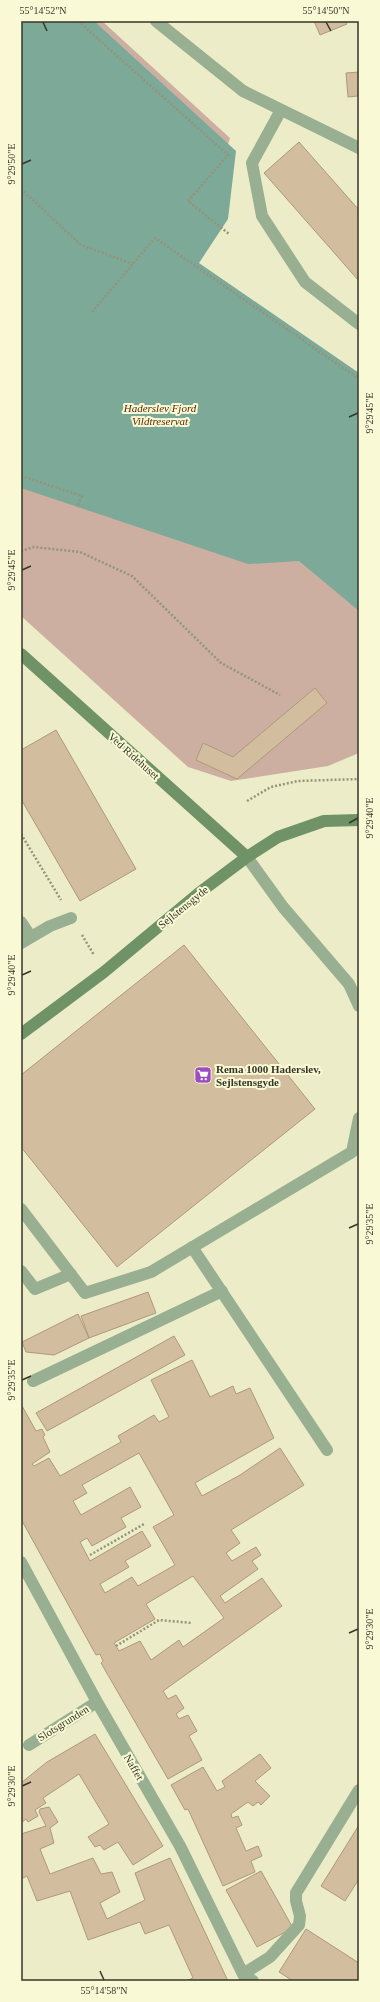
<svg xmlns="http://www.w3.org/2000/svg" width="380" height="2002" font-family="Georgia,serif">
<rect width="100%" height="100%" fill="#ecedc8"/>
<path fill="#cdafa1" d="M21,21H102L230,138L191,268L359,393V753L328,766L231,781L188,767L21,616Z"/>
<path fill="#7ca998" d="M21,21H94L236,151L228,219L199,263L359,373V611L299,561L248,564L21,488Z"/>
<path fill="#d2bd9e" stroke="#ad997b" fill-rule="evenodd" d="M314,21H346L347,24L320,35Z
M359,72L358,96L348,97L346,73Z
M299,142L359,210V281L264,173Z
M315,688L327,703L237,779L196,760L203,743L233,757Z
M56,730L136,869L80,901L21,799V750Z
M184,945L315,1109L117,1267L21,1147V1075Z
M148,1292L156,1313L89,1338L81,1316Z
M78,1314L89,1338L54,1355L26,1352L22,1342Z
M174,1336L185,1355L47,1431L36,1413Z
M192,1360L210,1397L233,1386L236,1394L250,1388L274,1438L195,1483L202,1496L240,1475L280,1448L304,1485L231,1530L240,1543L226,1553L232,1561L256,1547L261,1555L252,1561L258,1569L220,1596L225,1603L262,1578L282,1606L163,1691L168,1699L176,1695L184,1708L176,1714L179,1719L188,1715L197,1731L189,1736L202,1760L168,1779L101,1663L103,1661L100,1654L96,1655L21,1519V1404L36,1431L42,1429L45,1435L43,1437L50,1452L32,1464L34,1466L49,1458L60,1476L121,1442L118,1436L154,1415L159,1422L169,1417L151,1380ZM139,1453L174,1515L153,1527L175,1565L138,1586L132,1577L105,1593L100,1584L129,1567L125,1561L151,1546L142,1531L90,1561L80,1542L87,1538L92,1546L126,1527L121,1518L141,1507L130,1487L81,1515L73,1501L87,1493L82,1485ZM193,1576L224,1618L183,1647L179,1640L151,1660L140,1641L119,1651L114,1643L155,1619L146,1604Z
M95,1734L163,1846L133,1865L118,1842L104,1850L100,1845L95,1847L88,1837L109,1824L79,1774L43,1798L46,1803L35,1810L38,1816L28,1822L26,1819L21,1823V1783L47,1762Z
M260,1754L271,1768L255,1781L270,1796L261,1805L258,1802L253,1806L248,1802L231,1814L232,1818L238,1816L242,1825L236,1828L246,1851L258,1846L262,1856L251,1861L255,1872L223,1886L188,1809L185,1810L171,1785L203,1767L217,1791L225,1787L222,1781Z
M49,1807L58,1822L50,1828L54,1843L40,1849L50,1874L93,1858L101,1874L112,1872L120,1892L100,1903L107,1919L145,1900L135,1873L170,1858L228,1981H186L193,1978L169,1925L145,1934L140,1922L88,1940L70,1891L37,1901L27,1876L21,1879V1834L46,1826L39,1812L40,1809Z
M359,1825V1879L345,1901L321,1886Z
M261,1871L293,1928L257,1947L226,1890Z
M306,1929L359,1963V1981H293L279,1972Z"/>
<g fill="none" stroke-linecap="round" stroke-linejoin="round">
<path stroke="#93947a" stroke-width="2.5" stroke-dasharray="2 2" stroke-linecap="butt" d="M78,21L228,155L188,201L229,234
M21,189L81,245L133,264
M92,312L155,238L359,379
M21,476L82,496L77,507
M21,551L34,547L80,552L132,576L221,663L280,695
M247,801L271,787L298,781L359,779
M21,834L61,900
M82,935L94,955
M90,1555L144,1524
M116,1646L159,1620L192,1623"/>
<path stroke="#98b091" stroke-width="12" d="M156,21L243,91L359,148
M281,110L252,163L262,216L305,282L359,324
M247,857L283,907L349,984L359,1006
M21,922L31,937
M21,943L50,926L71,918
M21,1209L85,1293L151,1272L352,1152L359,1118
M192,1247L327,1450
M21,1271L35,1289L71,1274
M33,1381L222,1291"/>
<path stroke="#98b091" stroke-width="12" d="M21,1562L97,1702L180,1846L243,1974L253,1981
M29,1745L97,1702
M246,1981L243,1974L270,1957L299,1925L300,1916L296,1901V1893L359,1790"/>
<path stroke="#6f9366" stroke-width="12" d="M21,654L247,857
M21,1034L104,972L199,893L247,857L278,837L324,821L359,820"/>
</g>
<path fill="none" stroke="#363628" stroke-width="1.5" d="M43,22L47,31M326,22L331,31M22,164L31,160M349,417L358,413M22,570L31,566M349,823L358,818M22,975L31,971M349,1228L358,1224M22,1380L31,1376M349,1633L358,1629M22,1786L31,1782M100,1971L104,1980"/>
<defs>
<g id="supermarket-square" transform="scale(0.9)"><rect x="-9" y="-9" width="18" height="18" rx="4" fill="#9c4ec0" stroke="#f9fad5"/><path d="M-6-5.5h2.5l.6 2H6L4.5 2H-2.5L-4.4-4H-6ZM-1.5 3.2a1.3 1.3 0 1 0 .1 0ZM3 3.2a1.3 1.3 0 1 0 .1 0Z" fill="#fff"/></g>
</defs>
<g fill-rule="evenodd">
<use href="#supermarket-square" x="203" y="1075"/>
</g>
<g text-anchor="middle" stroke-width="4" stroke-linejoin="round" paint-order="stroke">
<g font-size="11" font-style="italic" fill="#592709" stroke="#f9fad5">
<text x="160" y="412">Haderslev Fjord<tspan x="160" dy="13">Vildtreservat</tspan></text>
</g>
<g font-size="11" fill="#363628" stroke="#f9fad5">
<text transform="translate(134 756) rotate(42)" y="4">Ved Ridehuset</text>
<text transform="translate(183 907) rotate(-39)" y="4">Sejlstensgyde</text>
<text transform="translate(63 1723) rotate(-32)" y="4">Slotsgrunden</text>
<text transform="translate(134 1767) rotate(60)" y="4">Naffet</text>
</g>
<g font-size="11" font-weight="bold" fill="#363628" stroke="#f9fad5" text-anchor="start">
<text x="216" y="1073">Rema 1000 Haderslev,<tspan x="216" dy="13">Sejlstensgyde</tspan></text>
</g>
</g>
<rect width="380" height="2002" fill="none" stroke="#f9fad5" stroke-width="44"/>
<rect x="22" y="22" width="336" height="1958" fill="none" stroke="#363628" stroke-width="1.5"/>
<g font-size="10" text-anchor="middle" fill="#363628">
<text x="43" y="14">55°14'52"N</text>
<text x="326" y="14">55°14'50"N</text>
<text transform="translate(11 164) rotate(-90)" y="4">9°29'50"E</text>
<text transform="translate(369 413) rotate(-90)" y="4">9°29'45"E</text>
<text transform="translate(11 570) rotate(-90)" y="4">9°29'45"E</text>
<text transform="translate(369 818) rotate(-90)" y="4">9°29'40"E</text>
<text transform="translate(11 975) rotate(-90)" y="4">9°29'40"E</text>
<text transform="translate(369 1224) rotate(-90)" y="4">9°29'35"E</text>
<text transform="translate(11 1380) rotate(-90)" y="4">9°29'35"E</text>
<text transform="translate(369 1629) rotate(-90)" y="4">9°29'30"E</text>
<text transform="translate(11 1786) rotate(-90)" y="4">9°29'30"E</text>
<text x="104" y="1994">55°14'58"N</text>
</g>
</svg>
